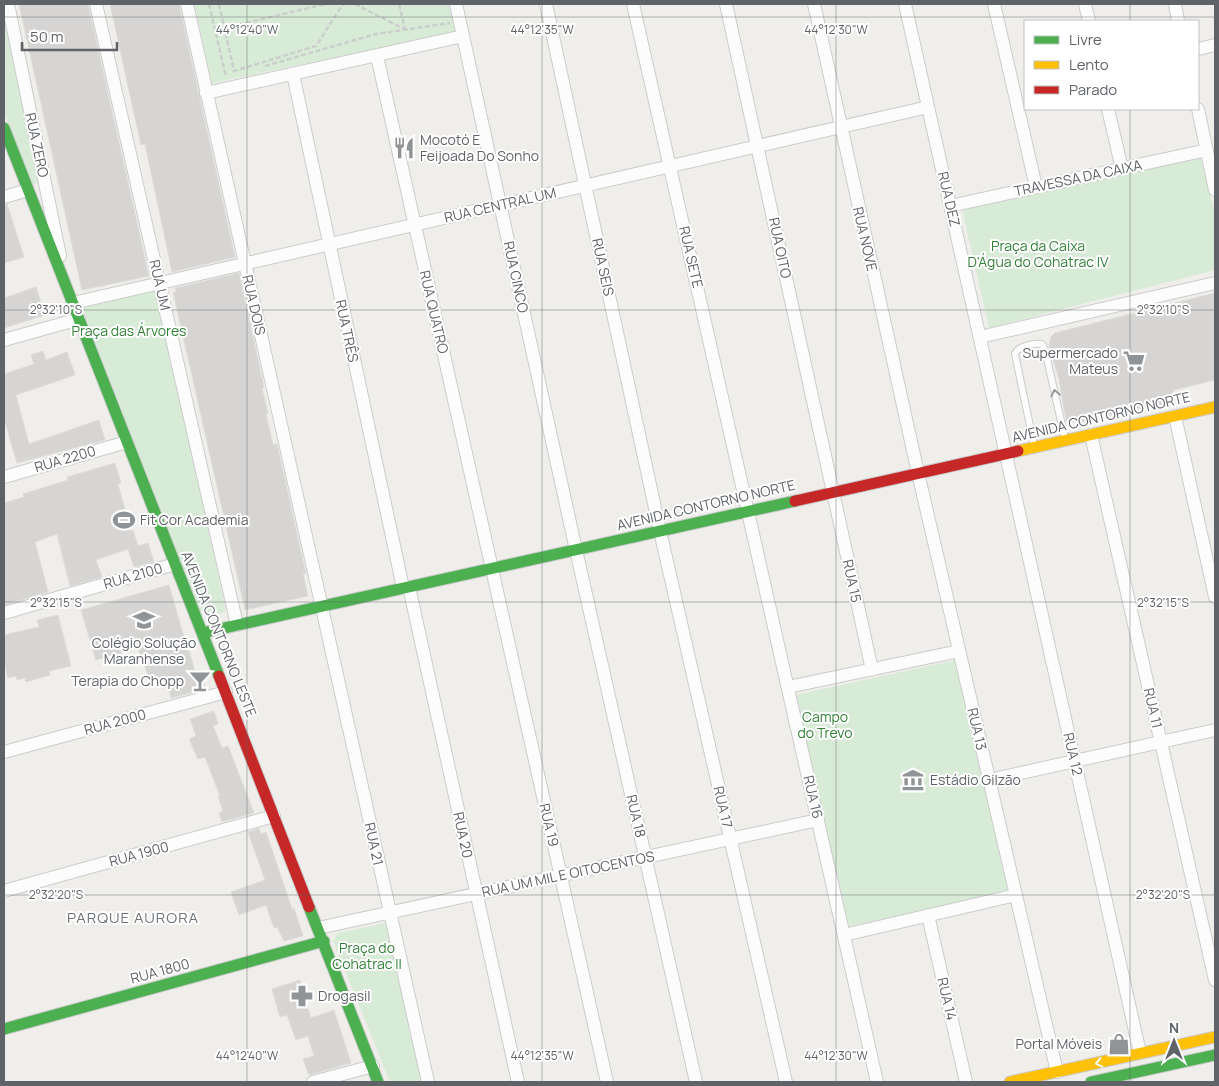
<svg xmlns="http://www.w3.org/2000/svg" width="1219" height="1086" font-family="Manrope,sans-serif">
<rect width="100%" height="100%" fill="#efeeea"/>
<path fill="#d8ebd6" d="M194,4H452L458,32L212,83Z
M4,20L39,183L30,184L4,112Z
M1201,157L1215,214V270L989,328L962,209Z
M152,288L157,296L226,611C216,616 208,615 199,610L82,307Z
M956,660L1006,873L1009,894L849,926L795,695Z
M385,923L425,1082H390L333,941L338,933Z"/>
<path fill="#d6d5d3" stroke="#deddd9" d="M19,4H88L149,276L82,290Z
M110,4H179L235,257L172,272L145,144L141,145Z
M7,204L24,257L4,263V205Z
M239,273L264,387L262,388L268,413L266,414L273,445L277,444L306,574H303L308,596L245,610L173,292H176L175,288Z
M36,287L45,315L4,328V298Z
M1215,293V380L1174,390L1168,402L1162,405L1134,409L1081,423L1066,421L1059,379L1049,346L1051,337L1055,333Z
M43,351L46,360L67,352L75,375L16,395L29,444L99,420L105,440L17,463L4,419V374L34,364L31,355Z
M115,463L121,483L118,484L131,531L133,530L138,546L148,543L154,562L134,567L128,549L96,560L102,577L70,586L57,534L35,542L48,592L4,605V503L24,497L23,494L68,480L67,477Z
M169,585L188,651H189L195,671L200,670L206,689L171,698L166,680L157,682L155,676L149,678L138,648L96,660L81,610Z
M58,615L71,666L49,671L50,675L26,682L25,678L17,680L16,676L8,678L4,661V635L39,627L37,620Z
M214,711L218,724L213,726L222,748L228,746L254,813L222,822L219,813L223,811L218,796H220L205,757L198,759L189,739L196,736L190,719Z
M259,828L261,834L266,832L292,909L294,908L303,936L284,941L277,927L274,928L266,905L239,915L231,892L265,880L248,832Z
M300,980L311,1018L334,1010L351,1063L309,1075L303,1059L314,1056L308,1036L296,1040L287,1015L280,1017L272,989Z"/>
<g fill="none" stroke-linecap="round" stroke-linejoin="round">
<g stroke="#cbcccc" stroke-width="8">
<path id="lane" d="M1034,445L1015,354C1018,346 1034,343 1042,344L1045,350L1065,439"/>
</g>
<g stroke="#cbcccc" stroke-width="14">
<path id="street" d="M8,4L60,256
M96,4L237,625
M187,4L428,1082
M456,4L576,550L696,1082
M546,4L660,531L786,1082
M633,4L877,1082
M726,4L872,670
M814,4L918,473L1057,1072
M905,4L1140,1053
M994,4L1036,187
M1085,4L1089,21
M1175,4L1178,21
M1198,49L1215,45
M377,56L607,1082
M293,74L403,588
M206,93L463,36
M1108,109L1122,169
M1198,109L1215,190
M4,197L28,190
M950,206L1207,150
M73,303L928,107
M980,337L1215,283
M4,340L79,319
M1175,416L1215,597
M1091,435L1215,980
M4,477L127,442
M409,587L518,1082
M4,613L175,564
M788,687L959,651
M4,752L226,692
M989,780L1215,730
M4,891L274,816
M928,915L966,1082
M318,928L818,820
M844,935L1016,895
M313,1082L373,1066"/>
</g>
<g stroke="#cacacb" stroke-width="13">
<path id="fast" d="M4,128L219,676
M202,633L795,501
M309,907L378,1082
M4,1029L324,941
M1091,1082L1215,1055"/>
</g>
<g stroke="#cacacb" stroke-width="13">
<path id="slow" d="M1018,451L1215,407
M1010,1082L1215,1037"/>
</g>
<g stroke="#cacacb" stroke-width="13">
<path id="jam" d="M795,501L1018,451
M219,676L309,907"/>
</g>
<path stroke="#cacfcc" stroke-width="2.5" stroke-dasharray="5 2.5" stroke-linecap="butt" d="M209,4L226,77
M219,4L234,71L316,46L343,4
M355,4L404,29
M399,4L405,29
M224,28L325,4
M265,66L376,34L450,23"/>
<use href="#lane" stroke="#fdfcfc" stroke-width="6"/>
<use href="#street" stroke="#fdfcfc" stroke-width="12"/>
<use href="#fast" stroke="#4caf50" stroke-width="11"/>
<use href="#slow" stroke="#ffc107" stroke-width="11"/>
<use href="#jam" stroke="#c62828" stroke-width="11"/>
</g>
<defs><path id="oneway-chevron" d="M-2-3.5L2.5 0L-2 3.5" fill="none" stroke-width="1.6" stroke-linecap="round" stroke-linejoin="round" transform="scale(1.25)"/></defs>
<use stroke="#96999c" href="#oneway-chevron" transform="translate(1055 393) rotate(-103)"/>
<use stroke="#f6fbf6" href="#oneway-chevron" transform="translate(1099 1063) rotate(167)"/>
<path fill="none" stroke="#5f6368" stroke-width="1" stroke-opacity="0.45" d="M247,4V1082M542,4V1082M836,4V1082M1130,4V21M4,17H1215M1130,109V1082M4,310H1215M4,602H1215M4,895H1215"/>
<defs>
<g id="restaurant-bare" transform="scale(1.725)"><path d="M-5-6h1v4h1v-4h1v4h1v-4h1v5L-1.5 .5V6h-2V.5L-5-1ZM5-6V6H3V1.5H1.5Q1.5-4 5-6Z" fill="#919496" stroke="#fff" stroke-width="2.5" paint-order="stroke"/></g>
<g id="supermarket-bare" transform="scale(1.725)"><path d="M-6-5.5h2.5l.6 2H6L4.5 2H-2.5L-4.4-4H-6ZM-1.5 3.2a1.3 1.3 0 1 0 .1 0ZM3 3.2a1.3 1.3 0 1 0 .1 0Z" fill="#919496" stroke="#fff" stroke-width="2.5" paint-order="stroke"/></g>
<g id="stadium-bare" transform="scale(1.725)"><path d="M0-5a6.5 5 0 1 0 0 10a6.5 5 0 1 0 0-10ZM-3.5-1.8h7v3.6h-7Z" fill="#919496" stroke="#fff" stroke-width="2.5" paint-order="stroke"/></g>
<g id="school-bare" transform="scale(1.725)"><path d="M0-5L7-2L0 1L-7-2ZM-4 1L0 2.5L4 1V4Q0 6-4 4Z" fill="#919496" stroke="#fff" stroke-width="2.5" paint-order="stroke"/></g>
<g id="bar-bare" transform="scale(1.725)"><path d="M-6-5H6L.8 .8V4.5H3.5V6h-7V4.5H-.8V.8Z" fill="#919496" stroke="#fff" stroke-width="2.5" paint-order="stroke"/></g>
<g id="museum-bare" transform="scale(1.725)"><path d="M0-6L6-3V-2H-6V-3ZM-5-1h2V3h-2ZM-1-1h2V3h-2ZM3-1h2V3H3ZM-6 4H6V6H-6Z" fill="#919496" stroke="#fff" stroke-width="2.5" paint-order="stroke"/></g>
<g id="pharmacy-bare" transform="scale(1.725)"><path d="M-2-6h4v4h4v4h-4v4h-4v-4h-4v-4h4Z" fill="#919496" stroke="#fff" stroke-width="2.5" paint-order="stroke"/></g>
<g id="shop-bare" transform="scale(1.725)"><path d="M-5-2.5h2.3a2.7 3.5 0 0 1 5.4 0H5L5.5 6h-11ZM-1.5-2.5h3a1.5 2.3 0 0 0-3 0Z" fill="#919496" stroke="#fff" stroke-width="2.5" paint-order="stroke"/></g>
</defs>
<g fill-rule="evenodd">
<use href="#restaurant-bare" x="404" y="148"/>
<use href="#supermarket-bare" x="1134" y="361"/>
<use href="#stadium-bare" x="124" y="520"/>
<use href="#school-bare" x="144" y="620"/>
<use href="#bar-bare" x="200" y="681"/>
<use href="#museum-bare" x="913" y="780"/>
<use href="#pharmacy-bare" x="302" y="996"/>
<use href="#shop-bare" x="1119" y="1044"/>
</g>
<g text-anchor="middle" stroke-width="4" stroke-linejoin="round" paint-order="stroke">
<g font-size="14" fill="#5f6368" stroke="#fff" text-anchor="start">
<text x="420" y="145">Mocotó E<tspan x="420" dy="16">Feijoada Do Sonho</tspan></text>
<text x="1118" y="358" text-anchor="end">Supermercado<tspan x="1118" dy="16">Mateus</tspan></text>
<text x="140" y="525">Fit Cor Academia</text>
<text x="144" y="648" text-anchor="middle">Colégio Solução<tspan x="144" dy="16">Maranhense</tspan></text>
<text x="184" y="686" text-anchor="end">Terapia do Chopp</text>
<text x="930" y="785">Estádio Gilzão</text>
<text x="318" y="1001">Drogasil</text>
<text x="1102" y="1049" text-anchor="end">Portal Móveis</text>
</g>
<g font-size="14" fill="#5f6368" stroke="#fff">
<text transform="translate(37 145) rotate(78)" y="5">RUA ZERO</text>
<text transform="translate(1078 178) rotate(-12)" y="5">TRAVESSA DA CAIXA</text>
<text transform="translate(949 199) rotate(77)" y="5">RUA DEZ</text>
<text transform="translate(500 205) rotate(-13)" y="5">RUA CENTRAL UM</text>
<text transform="translate(865 239) rotate(77)" y="5">RUA NOVE</text>
<text transform="translate(780 248) rotate(78)" y="5">RUA OITO</text>
<text transform="translate(691 257) rotate(77)" y="5">RUA SETE</text>
<text transform="translate(603 267) rotate(78)" y="5">RUA SEIS</text>
<text transform="translate(516 277) rotate(78)" y="5">RUA CINCO</text>
<text transform="translate(160 285) rotate(77)" y="5">RUA UM</text>
<text transform="translate(254 305) rotate(77)" y="5">RUA DOIS</text>
<text transform="translate(434 312) rotate(77)" y="5">RUA QUATRO</text>
<text transform="translate(347 331) rotate(78)" y="5">RUA TRÊS</text>
<text transform="translate(1101 417) rotate(-13)" y="5">AVENIDA CONTORNO NORTE</text>
<text transform="translate(65 459) rotate(-16)" y="5">RUA 2200</text>
<text transform="translate(706 505) rotate(-13)" y="5">AVENIDA CONTORNO NORTE</text>
<text transform="translate(133 576) rotate(-16)" y="5">RUA 2100</text>
<text transform="translate(852 581) rotate(78)" y="5">RUA 15</text>
<text transform="translate(219 634) rotate(68)" y="5">AVENIDA CONTORNO LESTE</text>
<text transform="translate(1153 708) rotate(77)" y="5">RUA 11</text>
<text transform="translate(115 722) rotate(-15)" y="5">RUA 2000</text>
<text transform="translate(977 729) rotate(77)" y="5">RUA 13</text>
<text transform="translate(1073 754) rotate(77)" y="5">RUA 12</text>
<text transform="translate(813 797) rotate(77)" y="5">RUA 16</text>
<text transform="translate(723 807) rotate(77)" y="5">RUA 17</text>
<text transform="translate(636 816) rotate(77)" y="5">RUA 18</text>
<text transform="translate(549 825) rotate(77)" y="5">RUA 19</text>
<text transform="translate(463 835) rotate(78)" y="5">RUA 20</text>
<text transform="translate(374 844) rotate(78)" y="5">RUA 21</text>
<text transform="translate(139 854) rotate(-15)" y="5">RUA 1900</text>
<text transform="translate(568 874) rotate(-12)" y="5">RUA UM MIL E OITOCENTOS</text>
<text transform="translate(160 971) rotate(-15)" y="5">RUA 1800</text>
<text transform="translate(947 999) rotate(77)" y="5">RUA 14</text>
</g>
<g font-size="14" fill="#348238" stroke="#fff">
<text x="1038" y="251">Praça da Caixa<tspan x="1038" dy="16">D'Água do Cohatrac IV</tspan></text>
<text x="129" y="336">Praça das Árvores</text>
<text x="825" y="722">Campo<tspan x="825" dy="16">do Trevo</tspan></text>
<text x="367" y="953">Praça do<tspan x="367" dy="16">Cohatrac II</tspan></text>
</g>
<g font-size="15" letter-spacing="1" fill="#70757a" stroke="#fff">
<text x="133" y="923">PARQUE AURORA</text>
</g>
</g>
<g font-size="12" text-anchor="middle" fill="#5f6368" stroke="#fff" stroke-width="4" stroke-linejoin="round" paint-order="stroke">
<text x="247" y="34">44°12'40"W</text>
<text x="542" y="34">44°12'35"W</text>
<text x="836" y="34">44°12'30"W</text>
<text x="56" y="314">2°32'10"S</text>
<text x="1163" y="314">2°32'10"S</text>
<text x="56" y="607">2°32'15"S</text>
<text x="1163" y="607">2°32'15"S</text>
<text x="56" y="899">2°32'20"S</text>
<text x="1163" y="899">2°32'20"S</text>
<text x="247" y="1060">44°12'40"W</text>
<text x="542" y="1060">44°12'35"W</text>
<text x="836" y="1060">44°12'30"W</text>
</g>
<rect width="1219" height="1086" fill="none" stroke="#5f6368" stroke-width="10"/>
<rect x="1024" y="20" width="175" height="90" fill="#ffffff" stroke="#bfc1c3"/>
<rect x="1034" y="36" width="25" height="8" fill="#4caf50" stroke="#bfc1c3"/>
<text x="1069" y="45" font-size="15" fill="#5f6368">Livre</text>
<rect x="1034" y="61" width="25" height="8" fill="#ffc107" stroke="#bfc1c3"/>
<text x="1069" y="70" font-size="15" fill="#5f6368">Lento</text>
<rect x="1034" y="86" width="25" height="8" fill="#c62828" stroke="#bfc1c3"/>
<text x="1069" y="95" font-size="15" fill="#5f6368">Parado</text>
<g transform="translate(1174 1041)" stroke="#ffffff" stroke-width="4" paint-order="stroke">
<path d="M0-4L9 19L0 12L-9 19Z" fill="#5f6368"/>
<text y="-8" font-size="14" font-weight="bold" text-anchor="middle" fill="#5f6368">N</text>
</g>
<path d="M22 42v8h95v-8" fill="none" stroke="#5f6368" stroke-width="2.5"/>
<text x="30" y="42" font-size="15" fill="#5f6368" stroke="#ffffff" stroke-width="4" paint-order="stroke">50 m</text>
</svg>
